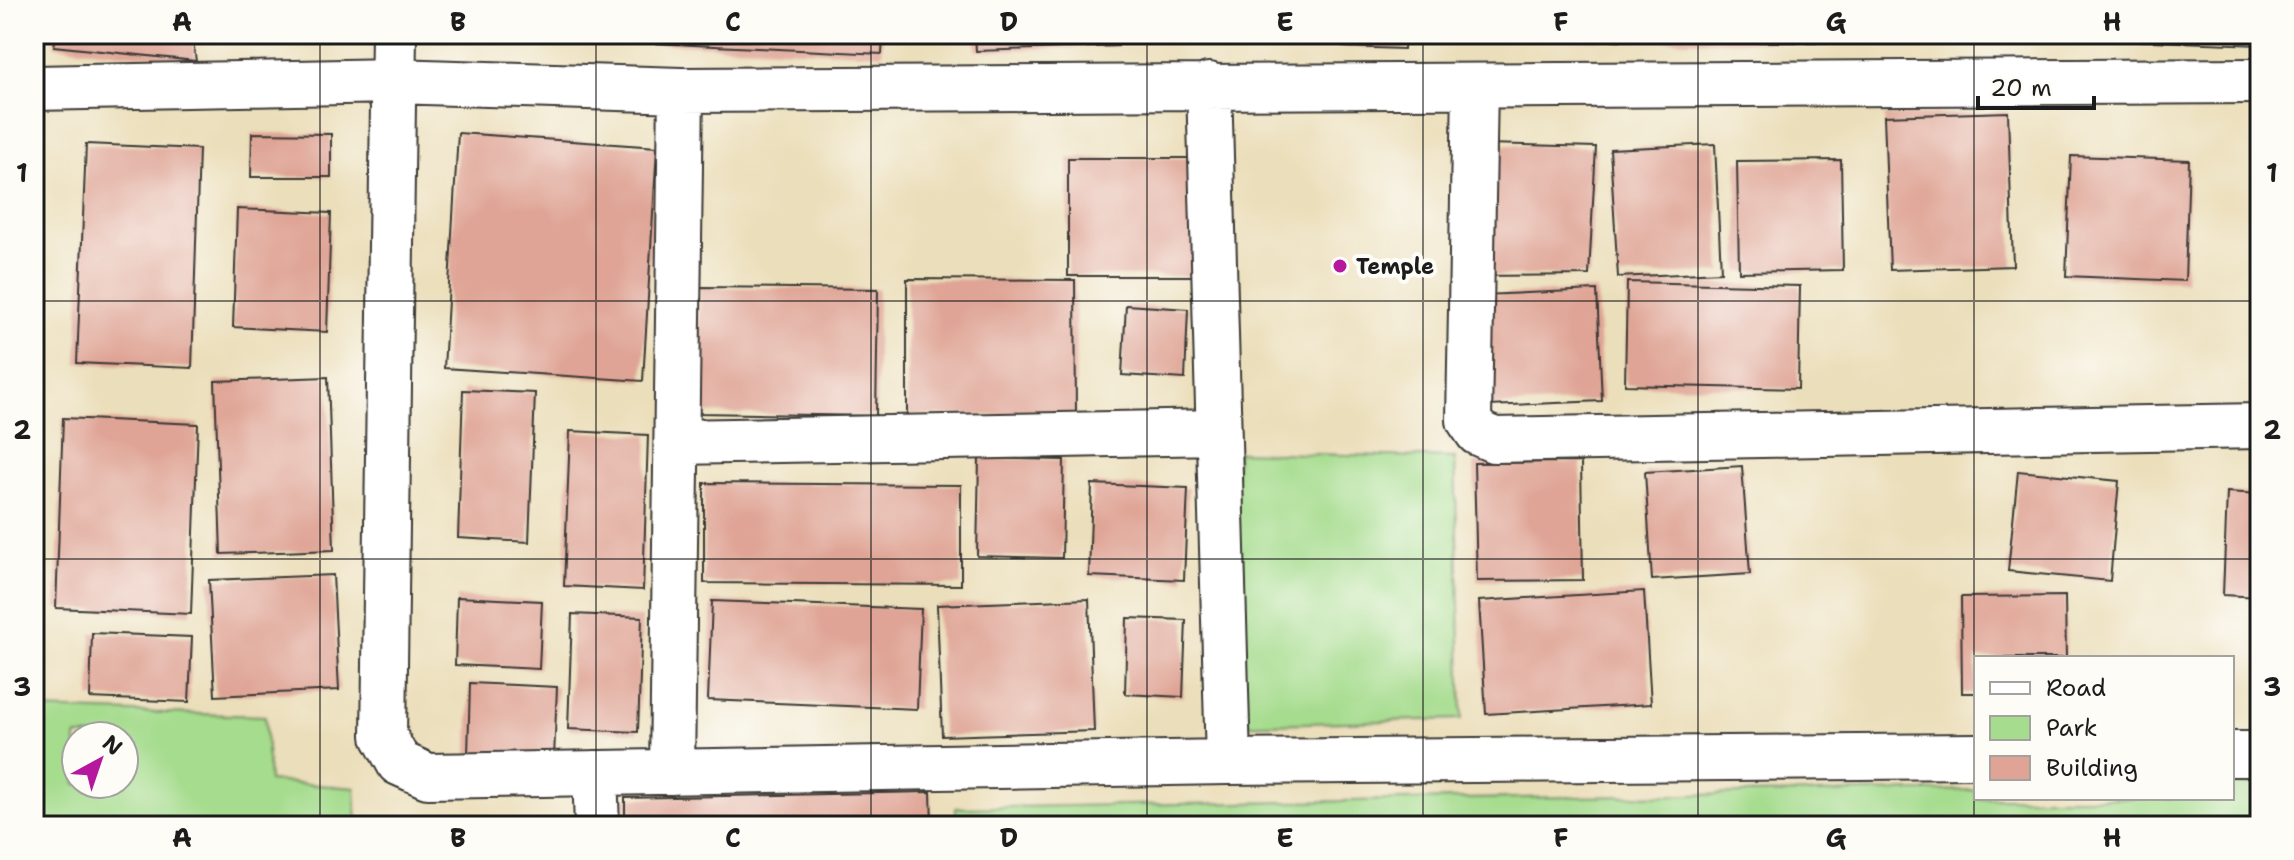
<svg xmlns="http://www.w3.org/2000/svg" width="2294" height="860" font-family="'Shantell Sans',sans-serif">
<rect width="100%" height="100%" fill="#fdfcf7"/>
<filter id="ink" filterUnits="userSpaceOnUse"><feTurbulence type="fractalNoise" baseFrequency=".0125" numOctaves="2"/><feDisplacementMap in="SourceGraphic" scale="16" xChannelSelector="R" yChannelSelector="G"/><feConvolveMatrix kernelMatrix="1 2 1 2 8 2 1 2 1" color-interpolation-filters="sRGB"/></filter>
<filter id="wash" filterUnits="userSpaceOnUse"><feTurbulence type="fractalNoise" baseFrequency=".006" numOctaves="4" result="noise"/><feDisplacementMap in="SourceGraphic" scale="32" xChannelSelector="R" yChannelSelector="G"/><feGaussianBlur stdDeviation="1.8" result="paint"/><feColorMatrix in="noise" values="0 0 0 0 0 0 0 0 0 0 0 0 0 0 0 0 0 1.4 0 .05"/><feComposite in="paint" operator="in"/></filter>
<g filter="url(#wash)">
<rect width="100%" height="100%" fill="#ebdeba"/>
<path fill="#a5dc8d" stroke="#607c54" stroke-width="2" fill-rule="evenodd" d="M1237,452L1455,458L1462,719L1227,725Z
M34,709L265,716L269,781L355,788L357,826H34ZM76,736H124V784H76Z
M2232,785H2260V826H956V808L1976,790V798H2232Z"/>
<g id="blocks">
<path fill="#dfa495" d="M55,34H192L196,61L54,46Z
M610,34H883L882,54L609,41Z
M975,34H1117L1118,46L976,51Z
M1196,34H1262V39H1196Z
M1344,34H1405L1404,49L1343,47Z
M1512,34H1894V43L1512,39Z
M2043,34H2260V45L2043,37Z
M2008,112L2013,266L1890,270L1884,116Z
M252,133L331,134V177H251Z
M458,133L657,147L643,381L444,368Z
M86,144L199,149L192,368L77,363Z
M1486,144L1596,147L1589,275L1476,276Z
M1715,144L1721,272L1618,277L1610,149Z
M2071,156L2189,160L2185,281L2066,276Z
M1068,158H1195L1196,276H1068Z
M1841,160L1843,270L1739,272L1737,161Z
M237,209L331,213L327,332L233,327Z
M907,279L1075,280L1076,416L907,415Z
M1627,282L1800,286L1798,389L1625,385Z
M700,287L878,289L876,416L698,413Z
M1597,290L1602,401L1488,406L1482,295Z
M1126,305L1188,309L1185,379L1122,375Z
M328,377L334,550L221,554L215,381Z
M463,390L535,393L529,542L458,538Z
M63,418L198,424L191,614L56,608Z
M570,431L648,435L643,590L564,586Z
M979,458L1064,460L1062,558L977,556Z
M1581,462L1583,580L1477,581L1474,463Z
M1742,466L1750,574L1652,580L1645,472Z
M2018,471L2119,481L2110,581L2008,571Z
M704,483L961,485V585L704,583Z
M1092,484L1188,488L1184,580L1089,576Z
M2227,492L2260,494V597L2223,595Z
M333,575L339,690L215,696L209,580Z
M1644,591L1651,704L1486,714L1479,601Z
M2065,596L2066,658H1976V693H1962L1961,597Z
M457,597L542,601L539,669L455,665Z
M1089,599L1094,731L942,736L937,605Z
M712,601L921,609L917,709L708,700Z
M572,614L642,617L638,732L568,729Z
M1127,618L1186,620L1183,697L1125,694Z
M92,633L192,637L189,702L90,698Z
M470,683L557,687L554,758L468,755Z
M931,792L932,826H625V798Z"/>
</g>
</g>
<g filter="url(#ink)">
<use href="#blocks" fill-opacity="0" stroke="#3b3934" stroke-width="2"/>
<g fill="none" stroke-linecap="round" stroke-linejoin="round">
<g stroke="#3b3934" stroke-width="48">
<path id="minor" d="M394,34L384,736L399,763L428,776L1228,762L1976,756
M1209,85L1228,762
M1475,87L1469,420L1478,433L1494,440L2260,426
M34,88L394,81L681,90L2260,81
M678,442L1218,432
M2232,754H2260
M672,772L681,90
M595,773L597,826"/>
</g>
<use href="#minor" stroke="#fff" stroke-width="44"/>
</g>
</g>
<path fill="none" stroke="#1c1c1c" stroke-width="2" stroke-opacity="0.55" d="M320,34V826M596,34V826M871,34V826M1147,34V826M1423,34V826M1698,34V826M1974,34V826M34,301H2260M34,559H2260"/>
<circle fill="#b5179e" stroke="#fdfcf7" stroke-width="3" cx="1340" cy="266" r="8"/>
<g text-anchor="middle" stroke-width="8" stroke-linejoin="round" paint-order="stroke">
<g font-size="22" font-weight="bold" fill="#1c1c1c" stroke="#fdfcf7" text-anchor="start">
<text x="1356" y="274">Temple</text>
</g>
</g>
<rect width="2294" height="860" fill="none" stroke="#fdfcf7" stroke-width="88"/>
<rect x="1974" y="656" width="260" height="144" fill="#fdfcf7" stroke="#a3a29f" stroke-width="2"/>
<rect x="1990" y="682" width="40" height="12" fill="#ffffff" stroke="#a3a29f" stroke-width="2"/>
<text x="2046" y="696" font-size="24" fill="#1c1c1c">Road</text>
<rect x="1990" y="716" width="40" height="24" fill="#a5dc8d" stroke="#a3a29f" stroke-width="2"/>
<text x="2046" y="736" font-size="24" fill="#1c1c1c">Park</text>
<rect x="1990" y="756" width="40" height="24" fill="#dfa495" stroke="#a3a29f" stroke-width="2"/>
<text x="2046" y="776" font-size="24" fill="#1c1c1c">Building</text>
<g transform="translate(100 760) rotate(40)"><circle r="38" fill="#fdfcf7" stroke="#a3a29f" stroke-width="2"/>
<path d="M0-6L14 30L0 20L-14 30Z" fill="#b5179e"/>
<text y="-12" font-size="22" font-weight="bold" text-anchor="middle" fill="#1c1c1c">N</text>
</g>
<path d="M1978 96v12h116v-12" fill="none" stroke="#1c1c1c" stroke-width="4"/>
<text x="1990" y="96" font-size="24" fill="#1c1c1c" stroke="#fdfcf7" stroke-width="6" paint-order="stroke">20 m</text>
<rect x="44" y="44" width="2206" height="772" fill="none" stroke="#1c1c1c" stroke-width="3"/>
<g font-size="26" text-anchor="middle" font-weight="bold" fill="#1c1c1c">
<text x="182" y="31">A</text>
<text x="458" y="31">B</text>
<text x="733" y="31">C</text>
<text x="1009" y="31">D</text>
<text x="1285" y="31">E</text>
<text x="1561" y="31">F</text>
<text x="1836" y="31">G</text>
<text x="2112" y="31">H</text>
<text x="22" y="182">1</text>
<text x="2272" y="182">1</text>
<text x="22" y="439">2</text>
<text x="2272" y="439">2</text>
<text x="22" y="696">3</text>
<text x="2272" y="696">3</text>
<text x="182" y="847">A</text>
<text x="458" y="847">B</text>
<text x="733" y="847">C</text>
<text x="1009" y="847">D</text>
<text x="1285" y="847">E</text>
<text x="1561" y="847">F</text>
<text x="1836" y="847">G</text>
<text x="2112" y="847">H</text>
</g>
</svg>
